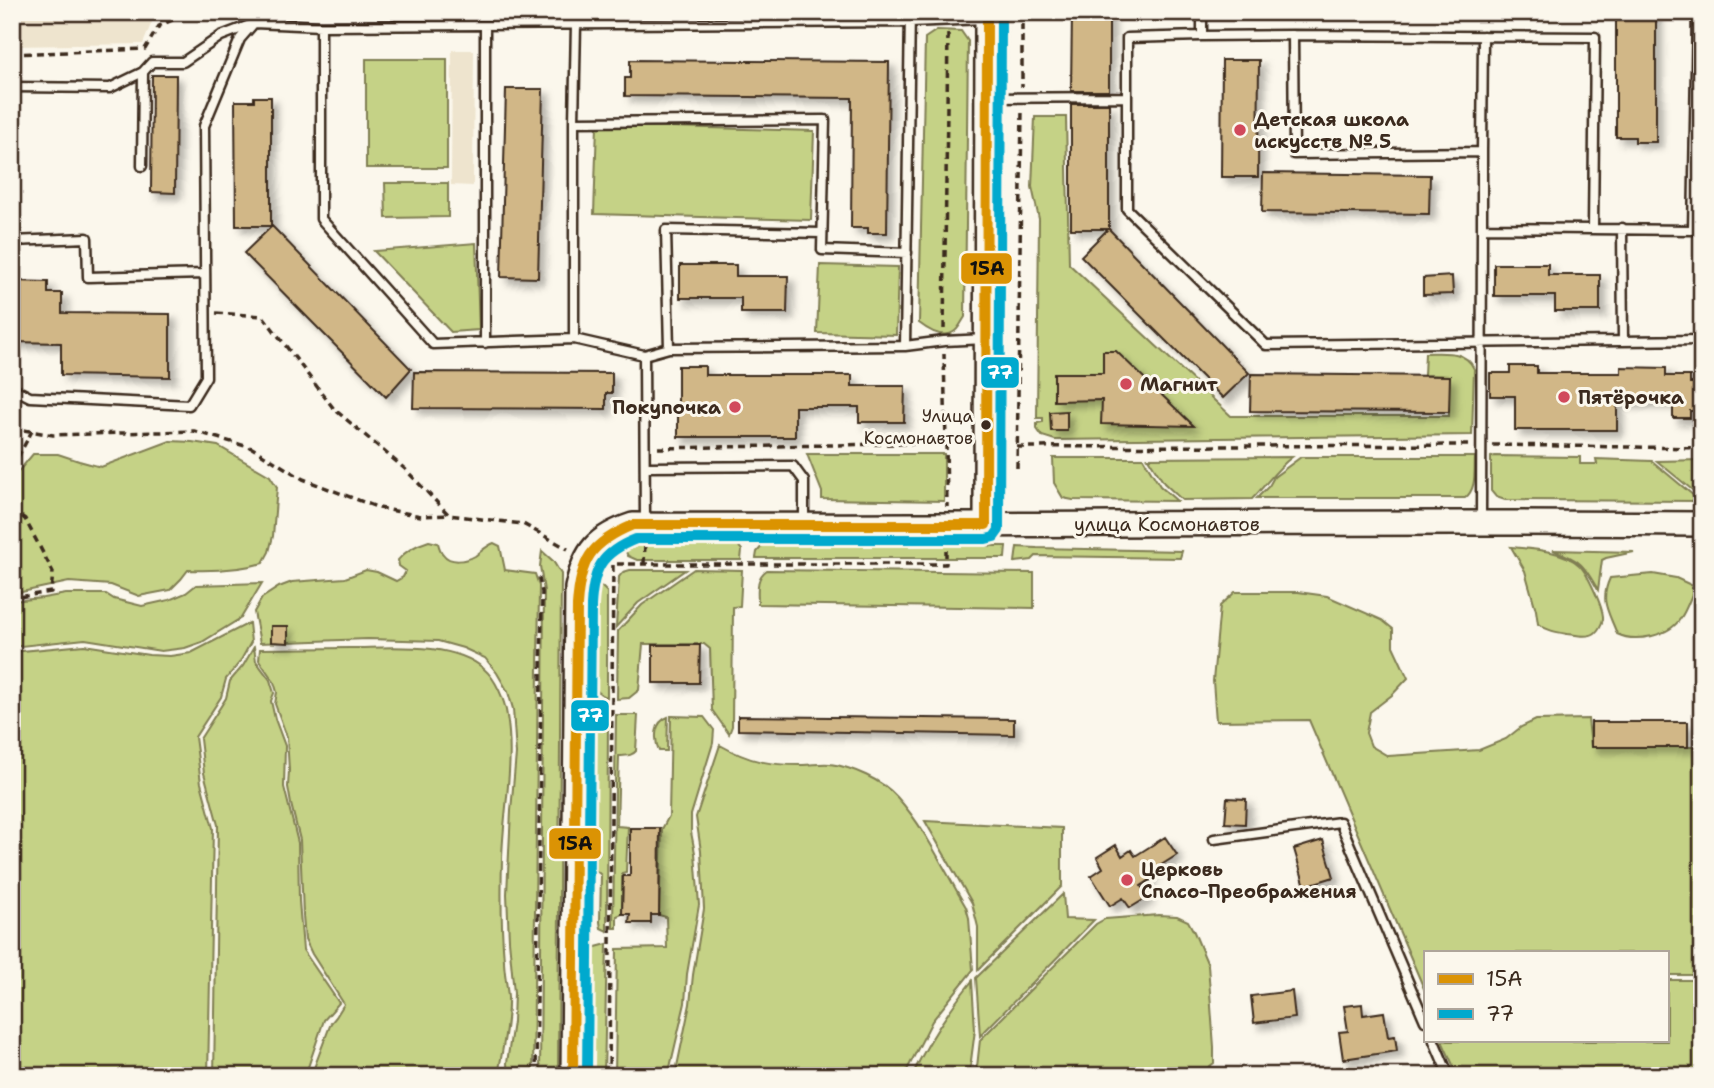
<svg xmlns="http://www.w3.org/2000/svg" width="1714" height="1088" font-family="'Shantell Sans',sans-serif">
<defs>
<filter id="shadow"><feDropShadow dx="6" dy="6" stdDeviation="3.5" flood-color="#0004"/></filter>
</defs>
<rect width="100%" height="100%" fill="#fbf7ec"/>
<filter id="ink" filterUnits="userSpaceOnUse"><feTurbulence type="fractalNoise" baseFrequency=".0143" numOctaves="2"/><feDisplacementMap in="SourceGraphic" scale="14" xChannelSelector="R" yChannelSelector="G"/><feConvolveMatrix kernelMatrix="1 2 1 2 8 2 1 2 1" color-interpolation-filters="sRGB"/></filter>
<g filter="url(#ink)">
<path fill="#eee4ce" d="M12,12H156L143,44L12,46Z
M452,50H474L473,186L451,185Z"/>
<path fill="#c5d286" stroke="#807e52" stroke-width="2" d="M937,30L961,31L968,41L965,317C962,321 959,328 955,331C943,340 928,330 919,323L925,38Z
M366,59H447V168H366Z
M1035,117H1066L1069,264L1231,416H1449V376L1424,375L1425,353C1442,353 1466,349 1474,369L1472,435L1055,440L1042,436L1037,429V423L1043,422V418H1037L1039,219L1032,187Z
M597,125L814,131L811,220L594,214Z
M385,183H448V217L386,218Z
M476,243L479,330L451,332L374,251Z
M820,265L898,267L896,335L817,333Z
M170,441L192,442L218,446L270,476L277,487L273,536L269,552L263,563C239,570 214,571 188,570L181,579L170,590L139,596L111,585L69,582L12,594V479L33,454H58L79,461L101,467Z
M807,454H944V501L822,499V492Z
M1495,456L1580,457V464H1597L1596,459L1652,461L1700,501L1505,500L1496,497L1491,491V457Z
M1292,457C1276,469 1266,485 1252,499L1182,500L1164,483L1148,458Z
M1301,457H1475C1474,471 1477,489 1465,498H1257L1269,486L1274,477Z
M1053,458H1143L1160,486L1177,501L1073,500L1063,498L1054,483Z
M1702,460V498L1657,461Z
M429,541L438,543C439,547 440,551 443,554C450,564 466,561 475,556C482,551 486,546 494,543L500,546L505,570L535,574L539,586L533,1076H508L507,1063L513,1022L514,993L509,940L507,894L511,811L516,754L513,709L508,692L497,673L485,658L463,648L438,641L368,639L260,643L254,612L262,598L279,587L292,582L345,578L366,570L377,572L396,581L403,577L406,571L399,566L398,560C406,550 416,545 429,541Z
M646,542L736,543L742,550L741,560H637L628,556L623,546Z
M763,545L1006,546L1005,558H756L757,552Z
M1017,547L1037,548L1182,551L1180,558L1036,556L1032,560L1015,562Z
M1511,547C1531,549 1563,550 1579,565C1587,572 1604,609 1603,619C1602,624 1598,631 1595,633C1588,638 1576,635 1568,634C1556,632 1548,631 1538,624L1536,610L1525,571Z
M1553,550L1634,552L1606,558L1602,560L1598,590C1584,565 1581,560 1553,550Z
M542,551L553,561L561,574L558,1076H540L544,591L540,566Z
M694,569L742,570L740,606L733,607L732,726L729,734L712,710L710,649L704,644H643L639,690L629,698L617,699L618,631L642,605Z
M630,570H685L638,603L616,627L619,577L623,572Z
M767,570L1034,573V608L758,604C758,591 755,578 767,570Z
M1653,574L1676,578L1691,585L1693,592C1689,601 1686,611 1680,619C1669,636 1635,643 1617,634C1609,612 1599,602 1610,578Z
M595,580L607,592V697C598,694 596,690 593,682Z
M262,583L241,618L202,642L185,648L161,651L85,639L12,647V601L43,598L66,594H106L114,599L142,606L169,600L186,593L196,585Z
M1235,592H1298L1327,596L1382,620L1393,629V646L1408,678L1392,695L1370,712L1366,733L1371,746L1388,756L1479,750L1506,739L1521,727L1536,720L1588,719L1591,747H1702V975H1667V953H1425V991L1309,720L1216,721L1213,681L1220,606Z
M249,623L251,642L240,662L226,679L221,697L195,737L201,783L213,828L208,1076H12V652L84,645L149,655L170,656L191,653Z
M254,647L256,661L270,680L274,693L271,701L275,719L285,746L284,787L298,843L299,901L303,950L339,1003L324,1020L305,1076H214L218,825L204,773L200,739L226,698L230,681L243,666Z
M350,648C389,648 453,641 484,669C496,679 505,701 507,716C515,763 503,812 502,859C501,893 501,926 504,960C504,972 507,984 508,997C509,1023 502,1050 498,1076H311L331,1023L336,1017L344,1004L312,954L305,939L303,915L300,840L291,804L288,787L289,770L287,737L275,704L277,692L274,682L259,660L260,649Z
M616,715H638L636,751C631,757 625,755 619,756L617,826L628,827L626,872L622,873V914L617,916V928H613Z
M608,716L607,931L601,928L600,922L601,875L593,868V732L602,719Z
M671,716L704,717L714,730L713,743L691,815V832L695,853L699,905L687,974L685,1003L668,1076H615L617,949L667,948L666,917L659,915L662,829L669,816Z
M668,717L667,751H659C654,739 654,722 668,717Z
M720,745C750,762 769,765 803,765C812,765 821,763 830,764C852,767 882,780 897,797C926,829 944,870 966,907L969,918L973,970L932,1021L904,1076H675L690,1004L693,975L704,909L701,851L696,817Z
M925,821L1062,828V886L978,970V927L972,903Z
M1063,894L1065,919L1094,920L980,1036L976,978Z
M1159,915L1177,916L1188,921L1194,932L1208,965L1214,1047V1063L1197,1076H976L980,1040L1096,924L1105,919Z
M607,944L604,1076H590L591,957L592,951L596,947Z
M1667,980H1702V1076H1458L1443,1043L1442,1041H1667Z
M972,981L975,1030L969,1076H912C928,1041 948,1011 972,981Z"/>
<path fill="#d1b787" stroke="#3b2a1e" stroke-width="2" filter="url(#shadow)" d="M1072,12H1109V91H1071Z
M1616,12H1656V142H1635V137H1616Z
M630,60L889,62L887,233H868V228H851L852,98L625,96V78H630Z
M1222,60H1259L1258,177H1221Z
M152,75H176L175,193L151,192Z
M506,89H543L538,278L501,277Z
M254,97H271V226H236L235,101H254Z
M1071,104H1109V229L1249,373L1223,398L1081,256L1108,229H1071Z
M1263,173L1430,175L1429,214L1262,212Z
M272,226L411,369L386,397L244,253Z
M1494,264H1548V275H1600V311H1555V296H1494Z
M680,265H736V276H788L787,313H741V298H680Z
M1452,276L1453,294L1423,295V278Z
M12,281L48,282V293H62V313L170,314V377L61,375V343L12,342Z
M1103,351H1116L1194,426L1101,424L1102,400L1054,401V373H1103Z
M678,366H705V375H852V386H905L904,422H859V407H795V437H678Z
M1510,366H1537V373H1621V367L1666,368V376H1690V383H1702V411H1690V418H1673V402H1617V430H1515V396H1490V373H1510Z
M414,372L612,373V393H606V409L413,408Z
M1251,374L1450,376L1449,412L1250,411Z
M1067,411V431H1051L1050,412Z
M271,626H288V643L271,642Z
M653,645H700L699,683H653Z
M738,716L1014,719V735L738,730Z
M1591,722H1688V747H1591Z
M1227,798L1246,799L1245,824L1225,823Z
M630,828H660L659,915H651V923H629L630,914H622L623,876H630Z
M1165,837L1177,855L1147,874L1150,880L1141,886L1148,897L1130,908L1123,898L1110,906L1091,876L1103,868L1097,857L1116,845L1122,856L1131,850L1135,856Z
M1323,840L1334,877L1305,886L1294,849Z
M1292,991L1295,1018L1254,1023L1251,996Z
M1362,1004L1363,1015L1384,1012L1388,1037L1395,1036L1397,1051L1343,1059L1339,1032L1348,1031L1344,1006Z"/>
<g fill="none" stroke-linecap="round" stroke-linejoin="round">
<g stroke="#3b2a1e" stroke-width="13">
<path id="service" d="M254,12V23L321,26L910,22L984,19
M1202,12V36L1127,38V209L1266,345L1702,340
M576,24L574,122V339L644,355L645,522
M321,26V219L433,344L574,339
M1293,35L1595,37L1593,228
M1202,36L1293,35L1294,154L1482,152V228
M12,87L110,88L143,72L152,62H183L221,36L250,25
M990,98L1127,97
M574,122L825,120L822,250L907,253
M1482,152L1483,36
M142,166L143,72
M1622,228L1623,341
M822,233L666,230L669,348L905,346L944,341L986,339
M12,241L87,238L88,277L205,274
M485,343V25
M905,346L910,12
M644,355L669,348
M12,388L30,397L189,405L206,377L204,126L240,39L254,23
M645,467L793,466L804,481V522
M1481,522L1482,228L1693,230L1697,12
M1214,839L1340,822L1425,1021
M1434,1041L1449,1076"/>
</g>
<g stroke="#3b2a1e" stroke-width="28">
<path id="secondary" d="M986,525L987,12
M573,1076L577,588C585,551 597,537 633,525C989,527 1345,520 1702,524"/>
</g>
<path stroke="#3b2a1e" stroke-width="3.5" stroke-dasharray="7 5" stroke-linecap="butt" d="M1022,12V87
M12,54L145,49L159,26L190,12
M216,313L263,316L334,409L405,469L449,515L523,524L568,549
M944,329L948,32
M12,428L53,435L194,431L252,448L303,479L379,508L421,516L449,515
M946,443L947,507
M1492,445L1702,448
M1017,447L1470,445
M658,448L946,443L944,354
M12,468L32,431
M1017,468L1022,109
M12,509L25,519L53,572L51,592L12,598
M644,564L645,544
M536,1076L542,592L538,574
M609,1076L613,564H946V543"/>
<use href="#service" stroke="#fbf7ec" stroke-width="8"/>
<use href="#secondary" stroke="#fbf7ec" stroke-width="23"/>
<g stroke="#fbf7ec" stroke-width="16">
<path id="bus-1" d="M986,525L987,12
M573,1076L577,606C580,560 590,543 633,525H986"/>
</g>
<g stroke="#fbf7ec" stroke-width="16">
<path id="bus-2" d="M587,1076L591,606C593,570 600,553 636,539H986L994,537L999,530L1001,12"/>
</g>
<use href="#bus-1" stroke="#db9304" stroke-width="10"/>
<use href="#bus-2" stroke="#00a9ce" stroke-width="10"/>
</g>
</g>
<g fill="#d1495b" stroke="#fbf7ec" stroke-width="2.5">
<circle cx="1240" cy="130" r="7"/>
<circle cx="1126" cy="384" r="7"/>
<circle cx="1564" cy="397" r="7"/>
<circle cx="735" cy="407" r="7"/>
<circle cx="1127" cy="880" r="7"/>
</g>
<circle fill="#3b2a1e" stroke="#fbf7ec" stroke-width="2.5" cx="986" cy="425" r="6"/>
<g text-anchor="middle" stroke-width="6" stroke-linejoin="round" paint-order="stroke">
<g font-size="17" fill="#3b2a1e" stroke="#fbf7ec" text-anchor="end">
<text x="973" y="422">Улица<tspan x="973" dy="22">Космонавтов</tspan></text>
</g>
<g font-size="19" font-weight="bold" fill="#3b2a1e" stroke="#fbf7ec" text-anchor="start">
<text x="1254" y="126">Детская школа<tspan x="1254" dy="22">искусств № 5</tspan></text>
<text x="1140" y="391">Магнит</text>
<text x="1578" y="404">Пятёрочка</text>
<text x="721" y="414" text-anchor="end">Покупочка</text>
<text x="1141" y="876">Церковь<tspan x="1141" dy="22">Спасо-Преображения</tspan></text>
</g>
<g font-size="19" fill="#3b2a1e" stroke="#fbf7ec">
<text x="1167" y="531">улица Космонавтов</text>
</g>
</g>
<g stroke="#fbf7ec" stroke-width="2.5">
<rect x="960" y="252" width="53" height="33" rx="7" fill="#db9304"/>
<rect x="980" y="356" width="40" height="33" rx="7" fill="#00a9ce"/>
<rect x="570" y="699" width="40" height="33" rx="7" fill="#00a9ce"/>
<rect x="548" y="827" width="54" height="33" rx="7" fill="#db9304"/>
</g>
<g font-size="19" text-anchor="middle" font-weight="bold" fill="#fff">
<text x="1000" y="379">77</text>
<text x="590" y="722">77</text>
</g>
<g font-size="19" text-anchor="middle" font-weight="bold" fill="#111">
<text x="987" y="275">15А</text>
<text x="575" y="850">15А</text>
</g>
<rect width="1714" height="1088" fill="none" stroke="#fbf7ec" stroke-width="42"/>
<rect x="21" y="21" width="1672" height="1046" fill="none" stroke="#3b2a1e" stroke-width="2.5" filter="url(#ink)"/>
<rect x="1424" y="951" width="245" height="91" fill="#fbf7ec" stroke="#aea59a" stroke-width="2"/>
<rect x="1438" y="974" width="35" height="10" fill="#db9304" stroke="#aea59a" stroke-width="2"/>
<text x="1486" y="986" font-size="21" fill="#3b2a1e">15А</text>
<rect x="1438" y="1009" width="35" height="10" fill="#00a9ce" stroke="#aea59a" stroke-width="2"/>
<text x="1486" y="1021" font-size="21" fill="#3b2a1e">77</text>
</svg>
